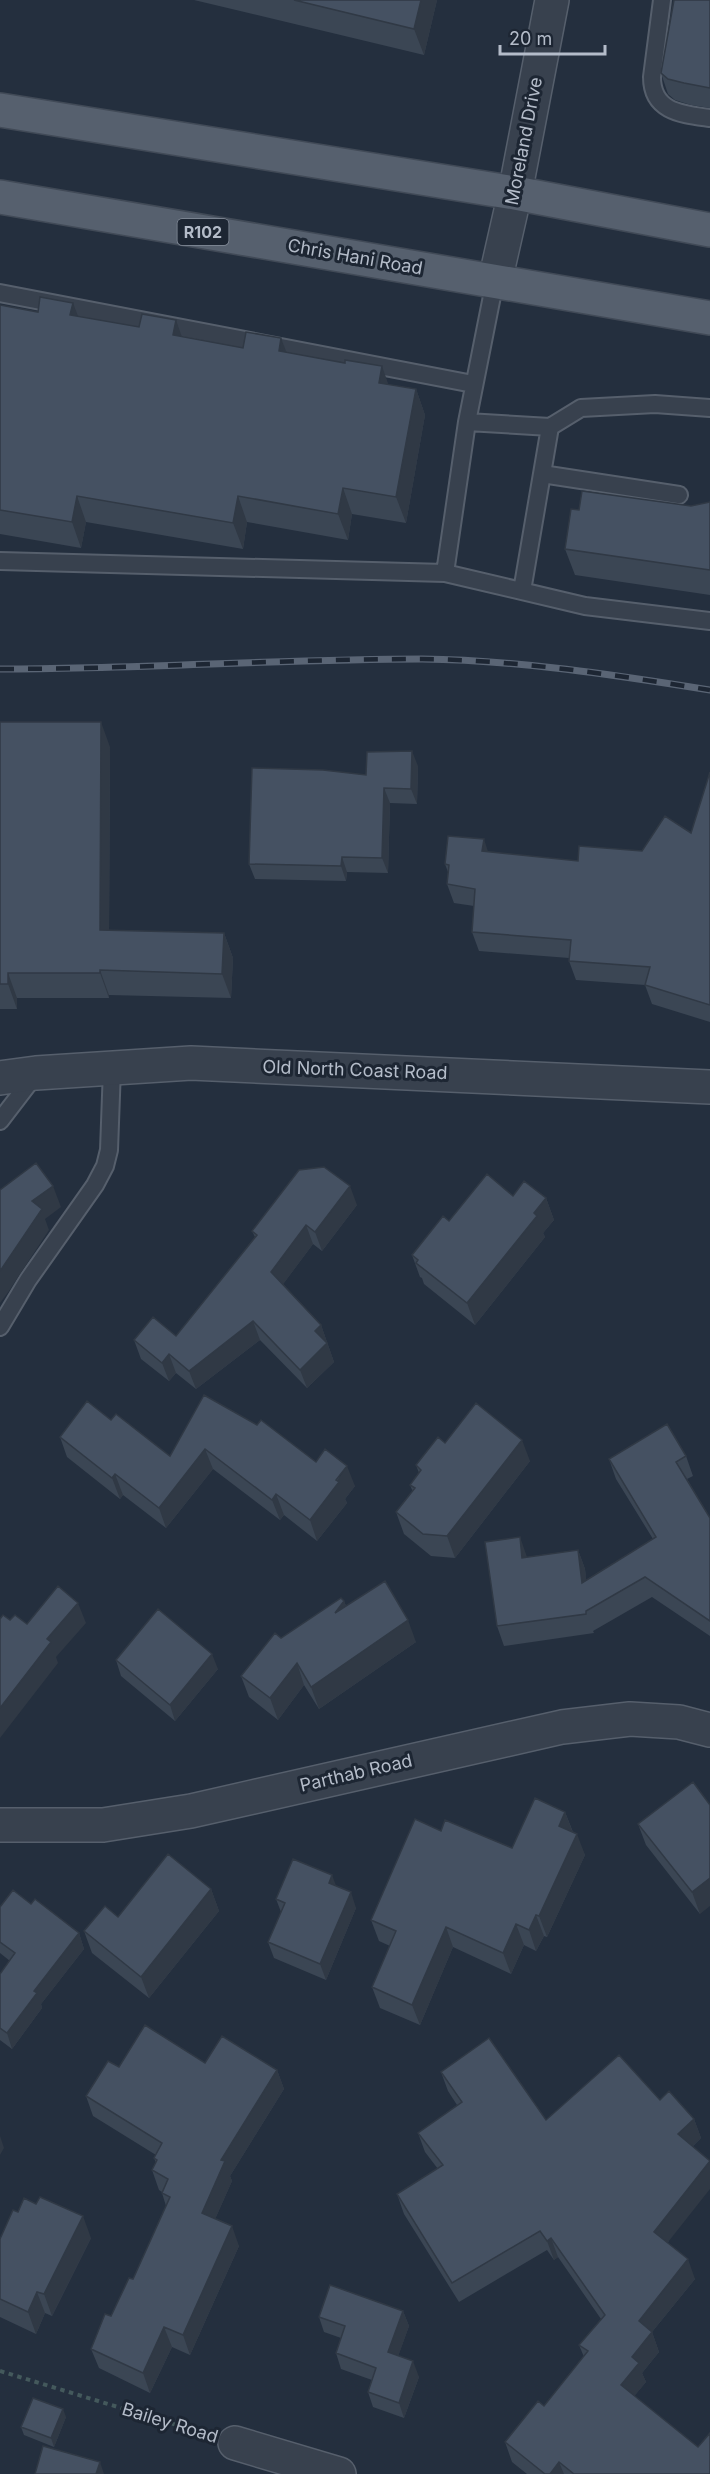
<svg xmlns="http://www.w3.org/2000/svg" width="710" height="2474" font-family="Inter,sans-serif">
<rect width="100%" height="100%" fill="#242f3e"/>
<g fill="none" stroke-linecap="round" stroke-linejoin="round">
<g stroke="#565f6c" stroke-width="20">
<path id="lane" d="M662,0L652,77C652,112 682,114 710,118
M495,281L467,422L445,573L585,606L710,621
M0,293L473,384
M467,422L550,427L581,408L655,404L710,408
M542,474L679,495
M0,561L445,573
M522,591L550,427
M0,1121L36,1074
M0,1327L28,1280L95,1185L105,1166L109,1150L112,1068"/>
</g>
<g stroke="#565f6c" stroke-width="36">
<path id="street" d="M495,281L515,193L552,0
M0,1078L36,1073L191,1063L710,1087
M0,1825H103L191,1811L562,1727L630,1719L679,1722L710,1730
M235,2443L339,2474"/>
</g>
<g stroke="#414a57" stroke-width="36">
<path id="primary" d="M0,110L515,193L710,230
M0,197L710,318"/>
</g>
<path stroke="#44595c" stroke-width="4" stroke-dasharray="4.5 4.5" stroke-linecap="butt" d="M0,2371L203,2433"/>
<use href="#lane" stroke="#38414e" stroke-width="16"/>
<use href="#street" stroke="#38414e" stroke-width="33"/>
<use href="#primary" stroke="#56606e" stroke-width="33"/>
<g stroke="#5a6575" stroke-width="7">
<path id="rail" d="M0,669C141,669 281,659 422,659C518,660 615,675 710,690"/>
</g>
<use href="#rail" stroke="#1d2633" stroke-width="4.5" stroke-dasharray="14" stroke-linecap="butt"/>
</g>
<path fill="#3b4654" d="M194,0H437L424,55Z
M710,0V108L691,105L675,100L668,94L661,73Z
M0,305L38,312L78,317L243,348L281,338L286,352L345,363L382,366L388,385L416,389L425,415L406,523L352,514L348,540L247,522L243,549L86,522L81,548L0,534Z
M710,502V595L575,575L565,549L579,510L691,506Z
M0,722L110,747L109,930L224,933L233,958L231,998L109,995V998H17V1009H0Z
M418,766L417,804L390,803L388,873L347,872L346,881L255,879L249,864L366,775Z
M710,772V1022L652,1004L645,985L576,980L569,961V958L479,951L472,932L474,906L454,903L447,884L448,872L445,864L488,852L578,861L642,851L691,833Z
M513,1196L546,1198L554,1220L543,1233L545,1237L475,1325L424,1284L422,1278L420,1277L412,1255L449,1221Z
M357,1205L322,1251L313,1244L283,1284L321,1325L334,1362L307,1388L260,1340L196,1389L176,1373L169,1381L141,1359L134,1340L176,1336L255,1237L252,1231Z
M204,1395L316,1462L355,1486L345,1499L347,1503L317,1541L284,1515L280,1520L213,1469L166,1528L123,1495L120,1499L67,1457L60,1437L111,1420L170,1456Z
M445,1443L530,1461L455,1558L431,1556L404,1534L396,1512L413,1492L410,1485L419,1473L416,1465Z
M686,1456L693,1476L687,1479L710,1518V1636L652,1597L593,1631L594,1633L504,1646L497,1626L527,1557L578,1550L585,1569L586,1580L653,1539L616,1479L609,1459Z
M344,1601L346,1606L416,1642L319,1709L304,1685L278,1720L249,1697L241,1676L281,1638Z
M116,1660L218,1669L175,1721L121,1676Z
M693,1782L700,1914L646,1845L638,1824Z
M565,1812L573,1832L585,1855L547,1937L544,1936L536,1951L524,1945L511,1974L453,1947L420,2025L380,2008L372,1987L390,1946L379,1941L371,1920L441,1831L512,1848Z
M336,1886L356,1908L326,1980L274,1958L268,1942L281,1912L276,1899Z
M211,1889L219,1911L149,1998L92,1953L84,1931L118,1917Z
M31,1904L79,1933L84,1949L41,2004L42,2008L12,2049L0,2040V1974L10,1961L0,1953V1907Z
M205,2063L277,2070L284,2089L230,2176L232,2181L215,2219L239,2246L190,2355L172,2347L150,2393L99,2368L91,2349L133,2279L166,2206L162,2193V2192L159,2190L152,2170L156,2163L154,2158L156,2155L93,2116L86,2096L119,2067Z
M441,2072L546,2120L660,2100L694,2119L701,2138L693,2146L668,2243L695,2279L652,2332L659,2352L642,2373L646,2382L634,2396L710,2474H527L512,2462L505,2442L544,2406L584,2357L579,2345L601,2319L558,2257L554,2260L547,2250L459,2302L404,2214L397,2194L438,2169L425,2152L418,2133L457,2105L448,2091Z
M91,2238L52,2316L45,2313L36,2334L0,2317V2239Z
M403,2311L409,2326L398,2356L419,2377L404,2418L373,2407L368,2392L372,2380L341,2369L336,2353L341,2338L324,2332L319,2317Z
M66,2417L54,2447L24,2435L21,2427Z"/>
<path fill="#303945" d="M421,0H437L424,55L414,29Z
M73,303L83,329L70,315Z
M176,320L185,346L173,335Z
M281,338L291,364L279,351Z
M382,366L391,392L379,383Z
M416,389L425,415L406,523L396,497Z
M343,488L352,514L348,540L338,514Z
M77,496L86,522L81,548L72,522Z
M238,496L247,522L243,549L233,523Z
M101,722L110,747L109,954L100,930Z
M412,751L418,766L417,804L411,789Z
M384,788L390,803L388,873L382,858Z
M484,839L490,858L482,851Z
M342,857L347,872L346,881L341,866Z
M224,933L233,958L231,998L222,974Z
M100,970L109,995V998L100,973Z
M8,973L17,998V1009L8,984Z
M53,1186L61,1207L45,1219L49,1230L9,1291L0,1303V1271L32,1201Z
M350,1186L357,1205L322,1251L315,1232Z
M546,1198L554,1220L543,1233L545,1237L475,1325L467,1303L534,1213Z
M306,1225L313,1244L278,1291L271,1272Z
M253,1321L260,1340L196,1389L189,1371Z
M321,1325L334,1362L307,1388L300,1370L315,1331Z
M169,1354L176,1373L169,1381L162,1363Z
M522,1440L530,1461L455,1558L447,1536Z
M205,1449L213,1469L166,1528L159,1508Z
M347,1466L355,1486L345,1499L347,1503L317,1541L310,1520Z
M115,1474L123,1495L120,1499L112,1478Z
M276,1494L284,1515L280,1520L272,1500Z
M520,1537L527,1557L529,1577L522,1558Z
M578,1550L585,1569L589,1602L582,1583Z
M344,1601L352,1622L335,1613Z
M78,1603L86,1623L56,1657L58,1663L0,1738V1708L47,1639Z
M408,1620L416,1642L319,1709L311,1687Z
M212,1654L218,1669L175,1721L170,1705Z
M297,1663L304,1685L278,1720L270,1698Z
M565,1812L573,1833L559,1826Z
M577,1834L585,1855L547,1937L539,1916Z
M332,1875L338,1891L329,1883Z
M710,1878V1906L700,1914L692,1892Z
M211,1889L219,1911L149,1998L141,1977Z
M351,1892L356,1908L326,1980L320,1964Z
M536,1915L544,1936L536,1951L529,1930Z
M516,1924L524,1945L511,1974L503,1953Z
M446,1927L453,1947L420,2025L412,2005Z
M79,1933L84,1949L41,2004L42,2008L12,2049L7,2033L34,1991Z
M277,2070L284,2089L230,2176L232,2181L209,2233L202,2213L221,2160Z
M694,2119L701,2138L685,2153L678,2134Z
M0,2136L4,2148L0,2155Z
M710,2161V2189L661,2251L654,2232Z
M83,2216L91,2238L52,2316L44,2294Z
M232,2226L239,2246L190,2355L183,2335Z
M551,2238L558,2257L554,2260L547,2241Z
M688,2259L695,2279L652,2332L659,2352L642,2373L646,2382L628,2404L621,2385L632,2357L639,2321Z
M37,2292L45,2313L36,2334L28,2312Z
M403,2311L409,2326L394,2368L388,2352Z
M164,2327L172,2347L150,2393L143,2373Z
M413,2361L419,2377L404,2418L399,2403Z
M63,2409L66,2417L54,2447L51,2438Z
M100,2462L104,2474H96Z
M559,2462L564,2474H550Z"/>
<path fill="#455162" stroke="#303945" stroke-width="1.5" d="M294,0H421L414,29Z
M674,0H710V88L684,83L668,79L661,73Z
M40,297L73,303L70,315L139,327L142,314L176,320L173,335L243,348L246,332L281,338L279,351L345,363V360L382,366L379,383L416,389L396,497L343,488L338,514L238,496L233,523L77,496L72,522L0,510V305L38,312Z
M582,491L691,506L710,502V570L565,549L571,509L579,510Z
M0,722H101L100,930L224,933L222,974L100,970V973H8V984H0Z
M412,751L411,789L384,788L382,858L342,857L341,866L249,864L252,768L323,770L366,775L367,752Z
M710,772V1005L645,985L650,967L569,961L571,940L472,932L475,889L447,884L449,865L445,864L448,836L484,839L482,851L578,861L579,846L642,851L665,816L691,833Z
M36,1163L53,1186L32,1201L42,1209L0,1271V1190Z
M324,1167L350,1186L315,1232L306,1225L271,1272L321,1325L315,1331L327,1343L300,1370L253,1321L189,1371L169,1354L162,1363L134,1340L153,1317L176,1336L257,1235L252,1231L299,1170Z
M487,1174L513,1196L524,1181L546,1198L534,1213L537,1216L467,1303L416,1263L418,1260L412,1255L443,1216L449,1221Z
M204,1395L257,1425L261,1420L316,1462L325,1449L347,1466L336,1480L339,1482L310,1520L276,1494L272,1500L205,1449L159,1508L115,1474L112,1478L60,1437L87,1401L111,1420L116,1414L170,1456Z
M476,1403L522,1440L447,1536L423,1534L396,1512L415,1488L410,1485L421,1470L416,1465L438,1437L445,1443Z
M667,1424L686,1456L676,1462L710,1518V1621L645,1577L586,1611V1614L497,1626L485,1542L520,1537L522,1558L578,1550L582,1583L656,1537L609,1459Z
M385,1581L408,1620L311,1687L297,1663L270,1698L241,1676L275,1633L281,1638L341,1598L344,1601L335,1613Z
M58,1586L78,1603L47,1639L51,1642L0,1708V1619L3,1615L10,1620L15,1615L27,1624Z
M158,1609L212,1654L170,1705L116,1660Z
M693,1782L710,1805V1878L692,1892L638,1824Z
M535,1798L565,1812L559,1826L577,1834L539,1916L536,1915L529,1930L516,1924L503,1953L446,1927L412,2005L372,1987L396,1931L371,1920L415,1819L441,1831L445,1820L512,1848Z
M168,1854L211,1889L141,1977L84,1931L105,1906L118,1917Z
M293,1859L332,1875L329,1883L351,1892L320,1964L268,1942L285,1903L276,1899Z
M13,1890L31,1904L35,1899L79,1933L34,1991L37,1993L7,2033L0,2028V1974L15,1953L0,1942V1907Z
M145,2025L205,2063L222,2036L277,2070L221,2160L225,2161L202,2213L232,2226L183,2335L164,2327L143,2373L91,2349L105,2314L111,2316L129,2278L133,2279L170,2197L162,2193L168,2179L152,2170L157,2160L154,2158L162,2143L86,2096L108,2061L119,2067Z
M489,2038L546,2120L619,2055L660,2100L669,2091L694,2119L678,2134L710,2161L654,2232L688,2259L639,2321L652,2332L632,2357L639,2363L621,2385L698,2447L710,2433V2474H574L559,2462L550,2474H545L505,2442L538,2401L544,2406L588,2351L579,2345L605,2315L551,2238L547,2241L540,2231L452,2283L397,2194L443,2165L418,2133L462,2102L441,2072Z
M40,2197L83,2216L44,2294L37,2292L28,2312L0,2299V2239L13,2210L18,2212L24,2198L36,2204Z
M330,2285L403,2311L388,2352L413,2361L399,2403L368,2392L376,2368L336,2353L345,2326L319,2317Z
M33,2398L63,2409L51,2438L21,2427Z
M43,2446L100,2462L96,2474H35Z"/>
<g text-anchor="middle" stroke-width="6" stroke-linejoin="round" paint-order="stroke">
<rect fill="#1d2633" stroke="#878f9c" stroke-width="1.5" x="177.5" y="219" width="51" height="26" rx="4.5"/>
<g font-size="16" font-weight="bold" fill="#b4bcc9">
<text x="203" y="238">R102</text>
</g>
<g font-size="18" fill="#b4bcc9" stroke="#1d2633">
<text transform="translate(524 141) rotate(-79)" y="6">Moreland Drive</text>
<text transform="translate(355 257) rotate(10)" y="6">Chris Hani Road</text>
<text transform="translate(355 1070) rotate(2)" y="6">Old North Coast Road</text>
<text transform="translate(356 1773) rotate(-13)" y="6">Parthab Road</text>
<text transform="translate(170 2423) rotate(17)" y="6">Bailey Road</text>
</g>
</g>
<path d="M500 45v9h105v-9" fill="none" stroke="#b4bcc9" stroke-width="3"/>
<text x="509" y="45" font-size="18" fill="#b4bcc9" stroke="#1d2633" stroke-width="4.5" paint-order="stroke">20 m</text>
</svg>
